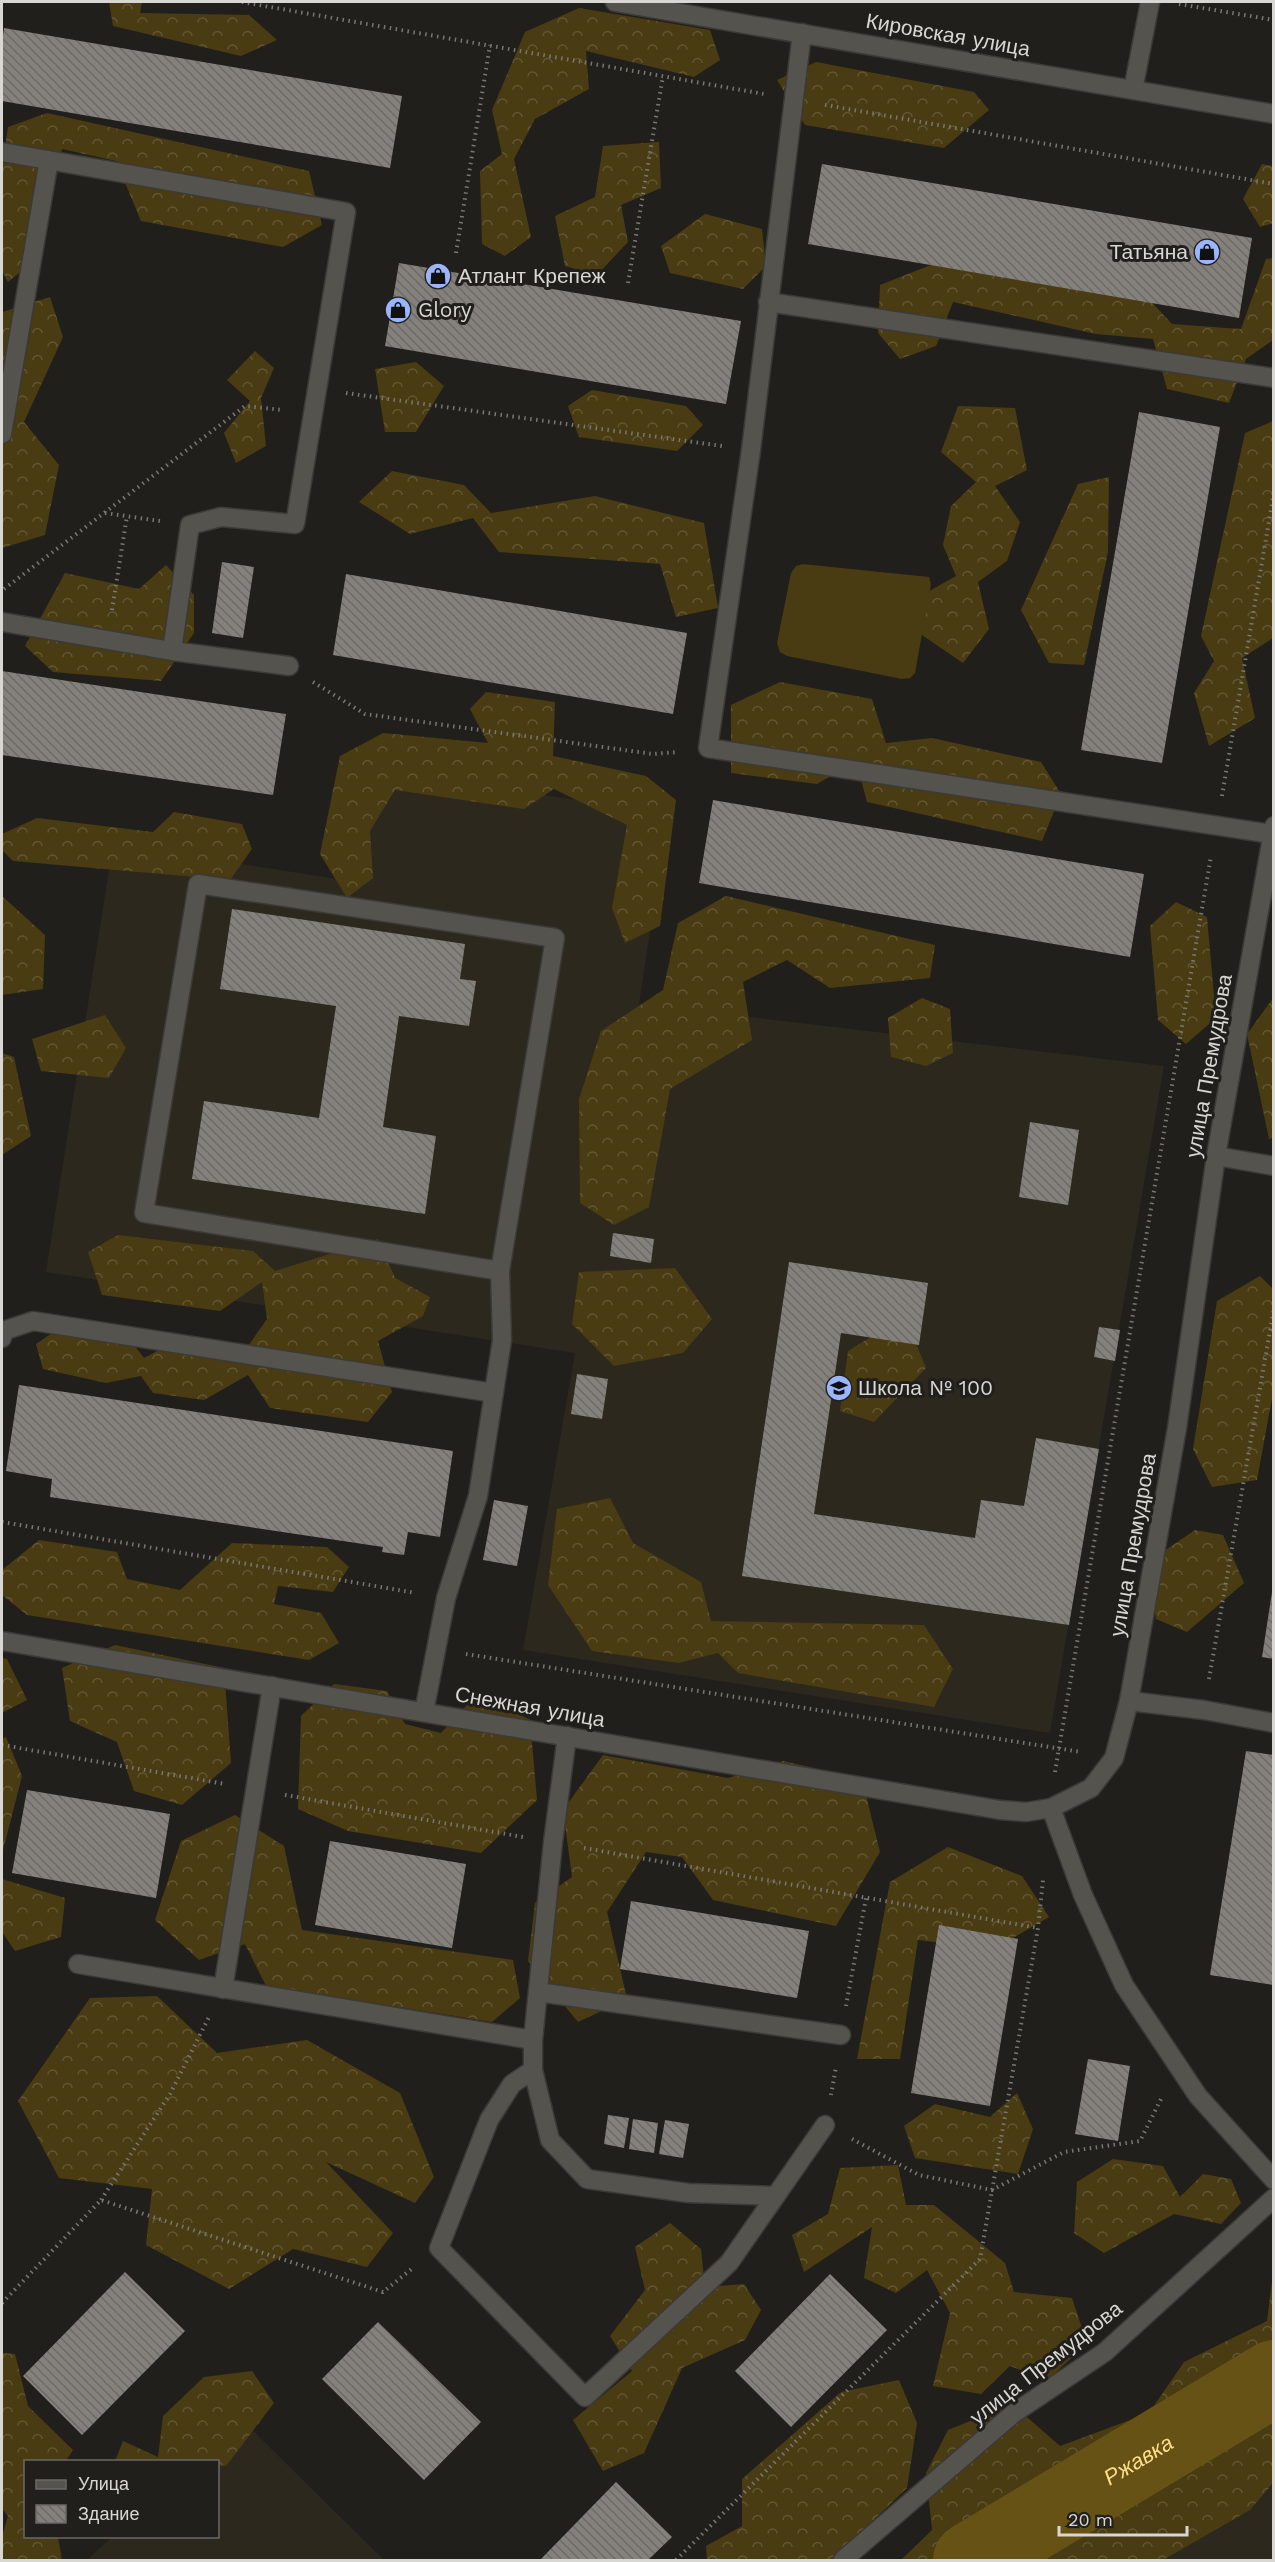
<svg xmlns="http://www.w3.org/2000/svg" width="1275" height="2562" font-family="'Work Sans',sans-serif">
<defs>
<pattern id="forest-crowns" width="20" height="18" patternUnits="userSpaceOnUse" patternTransform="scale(1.5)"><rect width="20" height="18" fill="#493b12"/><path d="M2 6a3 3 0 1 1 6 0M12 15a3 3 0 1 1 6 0" fill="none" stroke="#625734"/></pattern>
<pattern id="building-back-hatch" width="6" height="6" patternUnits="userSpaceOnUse" patternTransform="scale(1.5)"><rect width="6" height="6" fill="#84817c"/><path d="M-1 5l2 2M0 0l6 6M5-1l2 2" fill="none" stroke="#6d6a67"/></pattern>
</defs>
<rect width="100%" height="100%" fill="#211f1b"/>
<path fill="#2c281e" d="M361,769L668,813L639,1004L1164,1066L1050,1733L523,1650L575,1353L46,1272L113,844L344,880Z
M238,2416L384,2560H87L112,2537L218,2536V2462Z
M1273,2485V2560H1160L1163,2559Z"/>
<path fill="url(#forest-crowns)" d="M109,2H142L140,13L249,15L277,40L241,56L113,26Z
M579,8L710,30L720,60L694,77L586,51L589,89L535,119L514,159L531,237L505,256L482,244L480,171L502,154L492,110L525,32Z
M816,62L974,92L989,110L944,148L805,125L777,80Z
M47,113L309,171L322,225L283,247L141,221L116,161L62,149L42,254L8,282L2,271V168L8,127Z
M659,142L661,188L621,205L628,242L597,275L565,266L555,216L595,197L603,146Z
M1262,164L1273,166L1274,223L1260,227L1243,199Z
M705,214L762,229L766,266L743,289L670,273L661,246Z
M1273,258V340L1246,359L1229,403L1167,389L1153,339L1096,334L953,302L936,346L900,359L878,333L880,285L941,261L1143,293L1172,324L1241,329L1266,259Z
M50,297L63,337L24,422L59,465L45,535L2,548V312Z
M255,351L274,368L261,398L266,446L236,463L224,433L250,401L227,380Z
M416,362L444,386L416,432H385L375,369Z
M592,390L686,406L703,425L677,451L579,437L568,406Z
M958,406L1015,408L1027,470L995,486L1020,522L1007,561L978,582L989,629L963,663L916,631L917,598L956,576L943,545L951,506L976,482L941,452Z
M1273,421V638L1242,658L1255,718L1209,746L1194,693L1214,661L1201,636L1245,433Z
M392,471L464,485L491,513L595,496L704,523L718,608L676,617L660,564L499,552L473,518L410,534L359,502Z
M1109,477L1108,552L1084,665L1049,663L1021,610L1078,484Z
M166,565L194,595V633L161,681L53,672L25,646L65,573L139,589Z
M780,682L872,699L886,743L932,738L1041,762L1061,794L1042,841L867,802L856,761L817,784L731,773V705Z
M486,692L555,702L553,756L646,776L676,800L660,926L625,943L612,908L627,825L554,789L524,809L395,790L370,831L373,878L347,898L320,854L340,756L383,733L488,743L470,709Z
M174,812L242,824L252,849L230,880L13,861L2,850V834L37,818L153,832Z
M2,896L45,935L43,989L2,995Z
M726,896L935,945L930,978L830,988L787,960L743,982L752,1040L670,1089L649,1207L614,1225L580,1203L579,1099L601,1031L663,990L678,923Z
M1176,902L1207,917L1216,1018L1186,1044L1158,1020L1150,926Z
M922,998L950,1009L953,1053L926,1066L891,1057L888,1018Z
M1273,998L1274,1137L1269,1139L1247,1034Z
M105,1015L126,1048L109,1078L41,1071L32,1039Z
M2,1053L14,1057L31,1136L2,1155V1212Z
M118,1235L253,1251L275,1271L378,1239L395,1278L430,1297L423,1316L378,1341L392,1392L368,1422L270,1408L248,1375L204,1400L153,1393L141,1376L106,1383L43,1369L36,1344L71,1320L122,1329L144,1358L180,1339L246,1349L267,1319L262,1282L220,1311L102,1295L88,1252Z
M675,1268L712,1319L683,1353L614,1366L572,1324L579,1272Z
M1260,1276L1273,1289V1393L1257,1480L1212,1487L1193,1449L1217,1301Z
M905,1316L926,1368L874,1422L840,1411L848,1351Z
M610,1498L633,1543L701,1582L711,1621L924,1625L953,1669L934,1707L738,1673L718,1653L679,1663L592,1651L548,1585L557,1509Z
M1195,1530L1223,1535L1244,1583L1187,1632L1156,1619L1148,1562Z
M39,1540L117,1552L127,1579L180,1590L232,1543L327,1547L349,1567L333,1592L278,1586L274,1604L321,1613L339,1643L309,1660L27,1615L2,1595V1570Z
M115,1645L224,1668L231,1763L182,1805L134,1791L117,1742L70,1721L62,1668Z
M2,1658L7,1659L27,1700L2,1713Z
M334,1684L387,1691L405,1724L441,1733L479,1692L530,1720L537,1800L481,1853L348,1831L298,1809L301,1716Z
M6,1737L22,1776L2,1854V1739Z
M603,1755L728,1778L783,1761L862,1779L880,1852L836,1926L713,1900L682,1857L646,1852L607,1912L627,1999L578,2022L528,1961L535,1903L572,1877L563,1810Z
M235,1815L284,1846L302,1930L513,1960L520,1998L492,2022L266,1986L245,1944L199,1960L155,1920L181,1841Z
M948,1847L1022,1876L1049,1917L994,1949L918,1940L900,2059H857L890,1882Z
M2,1879L65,1898L61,1937L15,1951L2,1932Z
M157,1996L217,2053L307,2040L400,2093L434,2177L415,2203L326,2162L393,2233L367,2267L293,2249L229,2289L146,2245L152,2189L59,2178L18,2101L90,1998Z
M1017,2093L1033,2129L1018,2174L915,2158L904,2126L935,2104L990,2117Z
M1113,2159L1163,2166L1180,2197L1203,2174L1231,2179L1241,2203L1221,2224L1174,2214L1104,2253L1074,2233L1077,2182Z
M898,2165L906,2205H934L1005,2263L1014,2292L1072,2298L1087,2343L1048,2380L1010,2366L981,2394L933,2386L950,2313L927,2270L896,2293L864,2278L872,2227L804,2272L792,2235L828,2214L840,2168Z
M670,2223L701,2249L705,2287L744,2284L761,2310L745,2340L682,2368L644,2453L603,2471L573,2420L632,2371L610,2336L645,2290L635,2247Z
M1273,2273V2483L1250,2510L1163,2560H901L932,2530L926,2473L948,2430L1012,2404L1060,2446L1149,2413L1184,2362L1267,2321Z
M2,2353L15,2354L28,2406L73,2450L66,2461L26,2462V2536L58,2537L62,2560H2V2537L8,2516L2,2509Z
M252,2371L274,2403L226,2466L218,2465V2462L115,2461L123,2441L158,2457L163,2416L204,2377Z
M899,2380L917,2423L907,2488L832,2560H707L706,2546L742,2526V2479L841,2392Z"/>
<path fill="#493b12" d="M803,564L929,577L931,584L915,673L910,678L902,679L787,656L780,652L777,643L791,573L796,566Z"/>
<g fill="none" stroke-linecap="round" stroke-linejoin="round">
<path stroke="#675215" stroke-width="76" id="s1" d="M971,2560L1274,2378"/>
</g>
<path fill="url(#building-back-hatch)" d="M4,28L402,96L390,168L2,101V44Z
M822,164L1252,238L1239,318L808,244Z
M399,263L741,321L726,404L385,346Z
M1139,412L1220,427L1162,763L1081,750Z
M222,562L254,567L243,638L212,633Z
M346,574L687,633L673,714L333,655Z
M2,671L286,714L273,795L2,755Z
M713,800L1144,874L1130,957L699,883Z
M232,909L465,944L460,979L476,981L469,1026L399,1016L383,1127L436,1136L425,1214L192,1179L204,1101L319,1118L336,1006L220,989Z
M1030,1122L1079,1130L1068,1205L1019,1197Z
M613,1233L654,1239L651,1263L610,1256Z
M789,1262L928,1283L919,1345L841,1333L814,1514L975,1538L981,1500L1024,1506L1036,1438L1099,1449L1069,1625L742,1576Z
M1099,1327L1120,1330L1115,1361L1094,1357Z
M577,1374L608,1379L602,1419L571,1414Z
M19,1385L453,1451L440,1537L408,1532L404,1555L382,1552L383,1547L50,1497L52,1479L6,1471Z
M494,1500L528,1506L517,1566L483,1560Z
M1272,1592H1274V1659L1262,1657Z
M1246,1751L1274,1755V1985L1210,1975Z
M27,1790L170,1814L156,1898L12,1873Z
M330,1841L466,1864L452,1948L315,1925Z
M631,1901L809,1931L797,1998L620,1969Z
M939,1925L1018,1939L990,2106L911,2093Z
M1088,2059L1130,2066L1118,2141L1075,2134Z
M608,2115L629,2118L624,2148L604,2144Z
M633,2119L658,2123L654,2153L629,2149Z
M665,2120L689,2124L683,2158L659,2154Z
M125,2272L185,2331L82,2435L23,2376Z
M830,2274L887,2330L791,2427L735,2371Z
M378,2322L481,2422L424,2480L322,2379Z
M616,2482L672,2537L648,2560H540Z"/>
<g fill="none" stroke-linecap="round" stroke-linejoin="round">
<g stroke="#3b3a37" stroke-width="21">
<path id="lane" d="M802,33L751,450L708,748L1272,834
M1133,90L1150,2
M2,152L346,212L295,524L221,517L190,525L172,651
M768,302L1274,378
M2,434L49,160
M2,622L172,651L289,666
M1216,1156L1274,1166
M2,1338L3,1331L33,1321L494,1393
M1129,1701L1204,1710L1274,1723
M424,1712L446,1598L478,1496L502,1340L500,1271L555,938L198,884L144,1213L500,1271
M567,1736L553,1842L533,2040V2070L550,2140L587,2179L688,2193L776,2196
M78,1964L533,2040
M223,1989L272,1686
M538,1992L841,2035
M533,2070L512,2084L489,2120L439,2248L585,2397L729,2263L825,2125"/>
</g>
<g stroke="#3b3a37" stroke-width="21">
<path id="street" d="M1274,826L1216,1156L1177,1428L1129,1701L1114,1758L1091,1788L1051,1808L1083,1895L1124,1985L1198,2096L1274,2180
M843,2560L1014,2413L1105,2352L1274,2198"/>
</g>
<g stroke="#3b3a37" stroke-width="21">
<path id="secondary" d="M615,2L1274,114
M2,1641L1000,1810L1026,1812L1051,1808"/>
</g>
<path stroke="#797774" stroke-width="4" stroke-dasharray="1.5 4.5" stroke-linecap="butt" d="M242,2L764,94
M1179,4L1274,20
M825,105L1274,184
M456,253L490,45
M628,283L663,76
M346,393L722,446
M105,513L160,521
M4,589L245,406L283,410
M112,610L127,516
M313,682L365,714L653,754L678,752
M1222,796L1274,492
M2,1522L416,1593
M466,1654L1081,1752
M1209,1679L1274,1308
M2,1745L225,1784
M1055,1772L1211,856
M285,1795L523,1837
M584,1848L1038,1928
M846,2006L866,1898
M831,2095L836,2067
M852,2139L919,2175L992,2190L1064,2152L1140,2141L1161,2099
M101,2200L170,2094L209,2017
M2,2303L101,2200L383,2292L414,2267
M676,2560L980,2259L1038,1928L1043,1880"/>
<use href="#lane" stroke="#55534e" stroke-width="18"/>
<use href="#street" stroke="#55534e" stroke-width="18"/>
<use href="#secondary" stroke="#55534e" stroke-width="18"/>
</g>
<defs>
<g id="shop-disc" transform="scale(1.35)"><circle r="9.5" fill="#9bb5fd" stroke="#211f1b"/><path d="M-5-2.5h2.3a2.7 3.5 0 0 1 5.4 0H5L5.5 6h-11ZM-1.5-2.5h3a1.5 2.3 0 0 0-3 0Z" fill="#111"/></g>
<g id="school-disc" transform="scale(1.35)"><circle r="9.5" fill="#9bb5fd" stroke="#211f1b"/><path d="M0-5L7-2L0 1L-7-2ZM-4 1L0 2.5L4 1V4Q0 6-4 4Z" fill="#111"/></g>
</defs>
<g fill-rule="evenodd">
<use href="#shop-disc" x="1207" y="252"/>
<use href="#shop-disc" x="438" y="276"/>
<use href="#shop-disc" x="398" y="310"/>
<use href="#school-disc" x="839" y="1388"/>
</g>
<g text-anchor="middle" stroke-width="6" stroke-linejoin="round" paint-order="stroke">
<g font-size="21" fill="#d8d7d4" stroke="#211f1b">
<text transform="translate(948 35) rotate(10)" y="7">Кировская улица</text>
<text transform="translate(1209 1066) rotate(-80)" y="7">улица Премудрова</text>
<text transform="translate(1133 1545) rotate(-80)" y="7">улица Премудрова</text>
<text transform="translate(530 1707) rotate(10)" y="7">Снежная улица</text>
<text transform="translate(1046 2363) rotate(-38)" y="7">улица Премудрова</text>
</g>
<g font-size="21" fill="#d8d7d4" stroke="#211f1b" text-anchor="start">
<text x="1188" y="259" text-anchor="end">Татьяна</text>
<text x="458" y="283">Атлант Крепеж</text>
<text x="418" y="317">Glory</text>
<text x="858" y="1395">Школа № 100</text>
</g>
<g font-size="22" font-style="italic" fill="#fcdd8c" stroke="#211f1b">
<text dy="8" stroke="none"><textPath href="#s1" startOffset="195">Ржавка</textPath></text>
</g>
</g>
<rect width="1275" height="2562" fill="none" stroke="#d8d7d4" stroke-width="6"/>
<rect x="24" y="2460" width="195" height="78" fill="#211f1b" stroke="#6a6965" stroke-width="1.5"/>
<rect x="36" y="2480" width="30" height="9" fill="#55534e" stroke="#6a6965" stroke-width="1.5"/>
<text x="78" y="2490" font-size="18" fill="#d8d7d4">Улица</text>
<rect x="36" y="2505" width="30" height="18" fill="url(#building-back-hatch)" stroke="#6a6965" stroke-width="1.5"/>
<text x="78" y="2520" font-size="18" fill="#d8d7d4">Здание</text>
<path d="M1059 2526v9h128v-9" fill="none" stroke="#d8d7d4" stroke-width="3"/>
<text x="1068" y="2526" font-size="18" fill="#d8d7d4" stroke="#211f1b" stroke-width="4.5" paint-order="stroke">20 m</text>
</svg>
